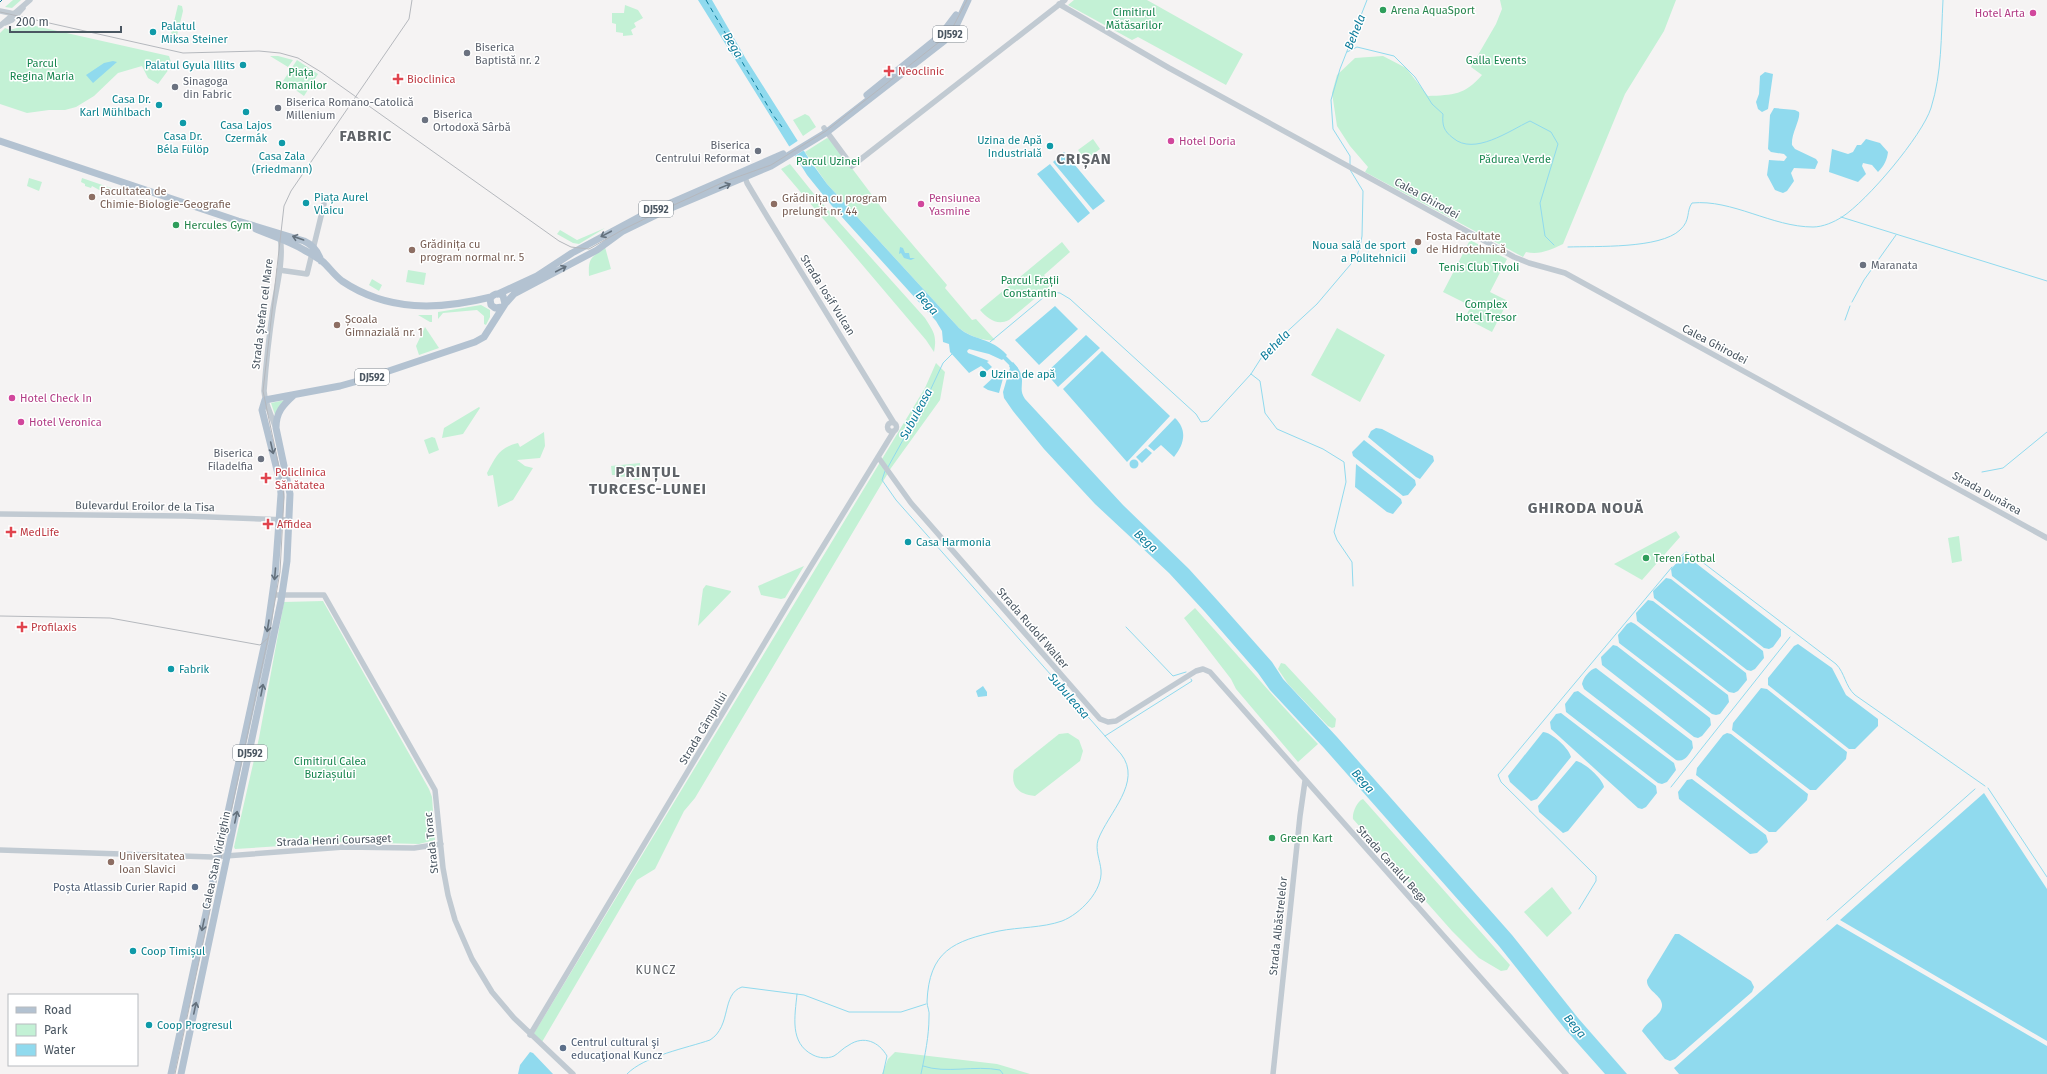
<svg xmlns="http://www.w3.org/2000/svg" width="2047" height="1074" font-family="'Fira Sans',sans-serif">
<rect width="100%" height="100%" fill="#f5f3f3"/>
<path fill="#c3f1d5" d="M13,0H21L12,8L5,7Z
M1074,0H1147L1243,54L1226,85L1138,37L1132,40L1068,5Z
M1500,0H1676L1664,31L1625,94L1563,244C1550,250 1540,255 1526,252L1523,257L1365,172L1368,167L1350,146L1337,126L1332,93L1337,75L1355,58L1383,56L1406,68L1428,96C1453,95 1465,95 1482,75L1471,67L1496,24L1502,9Z
M178,5L182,6L183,11L176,40L172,42L170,38Z
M625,5L638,10L643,18L634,23L636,27L631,30L633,35L623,36V33L616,32V24L612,23V13H624Z
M22,23L169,56L172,65L158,84L148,78L142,66L118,73L94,96L76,107L65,110H49L27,113L0,104V33L5,28L10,30L20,27V24Z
M270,56H278L293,60L288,67Z
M297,60L318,74L304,96L283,81Z
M805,114L809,116L816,127L803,136L793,120Z
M827,138L830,139L884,211L947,285L945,288L972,320L976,319L995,340C984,342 967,335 959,328L827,184L805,152Z
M1093,139L1100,149L1085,160L1078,150Z
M790,164L814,194L925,318C934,332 937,336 934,352L926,340L781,169Z
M29,178L42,182L39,191L27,186Z
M82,178L111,188L110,192L104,190L103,192L92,186L91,188L85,186V184L81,182Z
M605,228L579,244L573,243L557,234L560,230L577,240Z
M1470,240L1507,259L1490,292L1508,301L1492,332L1465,318L1471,306L1443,292Z
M1062,242L1070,252L1044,275L1051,285L1009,320C997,326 988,319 980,310Z
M605,247L611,269L589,276C588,258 591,258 605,247Z
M408,270L426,273L424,285L406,282Z
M372,279L382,285L379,291L369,285Z
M481,305L490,310V317L486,325L484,324V316L477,310L443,313L438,319V312Z
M418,315H432V322H430Z
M425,327L439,348L419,355L416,346Z
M1337,328L1385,355L1360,402L1311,375Z
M936,363L945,372L940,400L891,468L695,798L684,811L655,869L637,880L542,1042L533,1035L925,388Z
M285,400L275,415L271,403Z
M479,407L480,408L463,434L442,438L444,428Z
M544,432L545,446L540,458L517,460L525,466L533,468L513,500L498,507L493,475L488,476L487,473C496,457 498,448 518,443L520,447Z
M432,437L435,438L439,450L429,454L424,440Z
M640,463L641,479L634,480L633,476L619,477L618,475H612L611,466Z
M1676,531L1680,537L1642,580L1614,564Z
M1959,536L1962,561L1952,563L1948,538Z
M804,566L785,598L781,599L761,595L758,586Z
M706,585L731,591V592L698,626L703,589Z
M323,601L429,789L432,797L435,840L419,844L342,842L235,849L234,847L259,738L284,602Z
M1195,608C1236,653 1276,700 1318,744L1298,762L1236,689L1231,679L1184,618Z
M1281,663L1285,664L1336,719L1335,727L1332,728L1328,726L1288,684L1278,669Z
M1068,733L1079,740L1083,751L1080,761L1035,796C1019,795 1010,786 1014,770L1059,734Z
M1363,799L1510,965L1507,970L1501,971L1479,958L1452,931L1353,819C1352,813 1357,801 1363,799Z
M1552,887L1572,913L1547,937L1524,912Z
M895,1052L997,1064L1030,1074H882L888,1059Z"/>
<path fill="#90daee" d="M698,0H712L746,59L811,162L827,184L959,328C974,341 991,337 1007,355L1002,360L989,354L969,349L967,351L968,353L989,361L987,362L992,367L987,371L981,366L969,373L950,352L949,344L943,342L942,331L936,321L832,206L807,175Z
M113,61L117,62L93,83L86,75L104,63Z
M1765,72L1773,74L1768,109L1762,112L1758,109L1756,102L1759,94L1760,76Z
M1774,108L1795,110L1799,112C1801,119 1791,134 1792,145L1795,149L1816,159L1818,162L1815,169L1794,168L1791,173L1794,181L1787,191L1783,193L1775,190L1767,175L1769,160L1784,161L1787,157L1784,154L1771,152L1768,149L1770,115Z
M1866,139L1880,143L1888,152C1887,160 1884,166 1878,172L1872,165L1863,163L1862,166L1866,174L1858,182L1829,172L1832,149L1848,154L1853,152L1857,145H1861Z
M1064,152L1105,201L1093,210L1053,162Z
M1050,164L1090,213L1078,223L1037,174Z
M900,247L903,248L905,253H909L910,258H915L911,260L904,258L901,253L899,254Z
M1055,306L1078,329L1039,365L1015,340Z
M1086,335L1100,348L1058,387L1046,373Z
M1102,351L1170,416L1127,462L1063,389Z
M1013,362C1030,380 1016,386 1025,399L1123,505L1189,569L1218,601L1272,662L1283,679L1337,737L1512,935L1578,1018L1627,1074H1605L1565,1029L1499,946L1324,748L1270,690L1258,673L1205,612L1169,573L1095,504L1044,449L1013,411L1004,398L1003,392L1010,368L1009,366Z
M1003,370L1005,371L999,393L988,390L983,387L996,375L998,376L997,375Z
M1175,418C1188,430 1184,445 1174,457L1161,445L1154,451L1148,446Z
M1376,428L1382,429L1433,456L1434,461L1420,479L1416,477L1368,437L1371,431Z
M1364,440L1415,480L1416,485L1408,495L1403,496L1353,456L1352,452Z
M1146,448L1152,453L1142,463L1136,457Z
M1129.5 464a4.5 4.5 0 1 1 9 0a4.5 4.5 0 1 1-9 0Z
M1356,464L1401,499L1402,503L1393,514L1387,512L1355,487Z
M1683,556L1688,557L1781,629V636L1773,647L1769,649L1764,648L1672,576L1671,569Z
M1666,578L1671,579L1763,651L1764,658L1755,669L1751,671L1747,670L1654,598L1653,591Z
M1648,600L1653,601L1746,673L1747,680L1738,691L1734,693L1729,692L1637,621L1636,613Z
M1631,622L1635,624L1728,695L1729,702L1720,714L1716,715L1712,714L1619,643L1618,635L1627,624Z
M1798,644L1832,668L1846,695L1878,719V726L1855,749H1849L1768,685V678L1794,646Z
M1613,645L1617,646L1710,718L1711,725L1702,736L1698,738L1694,737L1602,665L1601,657Z
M1596,668L1692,741L1693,748C1689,754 1685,763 1676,760L1584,689L1582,684C1583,678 1590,669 1596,668Z
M983,686L987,692V696L978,697L976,691Z
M1761,688L1767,689L1847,752L1846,759L1816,790H1810L1732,730L1733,723Z
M1578,691L1674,763L1676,770L1667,782L1662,784L1658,783L1566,712L1565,704L1574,692Z
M1561,713L1656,786L1657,793L1646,807L1642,809L1638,808L1551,729L1550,722L1556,714Z
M1543,732C1551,732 1570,749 1571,757L1537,799L1531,801L1510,782L1508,776Z
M1727,733L1731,734L1808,794L1807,800L1776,832H1769L1696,775L1697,768L1723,735Z
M1576,761C1584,762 1603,779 1604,787L1568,831L1563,833L1539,812L1538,806Z
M1692,779L1766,835L1768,842L1757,853L1750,854L1679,799L1678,792L1687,780Z
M1984,793L2047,889V1041L1840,920Z
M1837,924L2047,1046V1074H1679L1674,1068Z
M1675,934H1679L1751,981L1754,987L1752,992L1675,1059L1670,1061L1665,1059L1642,1031C1646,1022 1661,1016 1662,1006C1663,995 1646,991 1647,980Z
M530,1052L533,1053L553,1074H518L520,1065Z"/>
<path fill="#f5f3f3" d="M799,140L806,149L793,157L787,148Z"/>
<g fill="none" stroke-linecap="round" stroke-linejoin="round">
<path stroke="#90daee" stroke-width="1" d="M1347,52L1357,47L1394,56L1415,77L1432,104L1443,114C1442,126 1444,131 1453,138C1474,156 1509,131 1530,121L1551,132L1558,144L1540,203L1545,236L1554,245
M1350,165V156L1333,129L1331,100L1340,69L1367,0
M1841,217L2047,281
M1568,247C1596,246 1660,249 1680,230C1691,220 1686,211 1692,203C1732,199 1772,227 1813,227C1823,227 1834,222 1842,217C1867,201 1922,136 1931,108C1942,73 1941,36 1943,0
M1852,302L1864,280L1896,235
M1845,320L1850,306
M990,342L1050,292L1060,293L1070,299L1196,414L1201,422L1208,421L1251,374L1265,352L1317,304L1356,258L1360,247L1362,236L1363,191L1349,168
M1251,374L1260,381L1265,413L1277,429L1323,449L1344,462L1346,482L1334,532L1337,540L1352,562L1353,586
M888,467L928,395L943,363L952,354
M885,471L882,480L896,500L1121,754C1143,782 1108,813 1098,840C1095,850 1100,860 1101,870C1103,891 1080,914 1062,921C1042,928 1019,927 999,931C953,941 929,951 927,1002C927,1007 930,1011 929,1017C929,1036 925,1055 921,1074
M1982,472L2003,468L2047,432
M1680,557L1686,552L1693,555L1836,664C1845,673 1845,686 1855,695L1985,786
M1126,627L1173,676L1186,672
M1105,736L1192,681L1191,679
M1671,787L1790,637
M1988,788L2047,877
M1579,909L1596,881V876L1501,782L1498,775L1672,567
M1827,920L1975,789
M797,994C795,1016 789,1043 813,1055C819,1058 827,1059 834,1056C839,1053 843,1048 849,1045C864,1035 879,1042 887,1056L883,1074
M923,1066C946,1074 975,1065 1000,1070L1003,1074
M627,1074C644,1056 687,1048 710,1040C732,1026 721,994 742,987L804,995L849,1012H901L926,1004"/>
<path stroke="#90daee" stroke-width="4" d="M1001,354L1016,369"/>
<path stroke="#0c7c9b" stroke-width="1" stroke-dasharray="5 4" stroke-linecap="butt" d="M706,0L773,115L782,127
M0,2L2,0"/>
<path stroke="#c1cad2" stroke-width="5.5" d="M1059,4L1169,68L1514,257L1529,263L1565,273L2047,538
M0,11L15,14
M5,23L12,20L23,8
M0,26L30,0
M824,128L852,166L1065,0
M744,174L747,183L768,218L894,423
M279,270L307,274L324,204
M887.5 427a4.5 4.5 0 1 1 9 0a4.5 4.5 0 1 1-9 0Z
M275,426C271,414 265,403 264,391C266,364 269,336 273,309C277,285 284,259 280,236
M878,457L911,503L1100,719L1108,722L1116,721L1196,671L1203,669L1210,672L1566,1074
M0,514L184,516L289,520
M273,595H324L435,790L443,868L448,895L455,920L472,959L492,992L514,1018L573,1074
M0,850L212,857L344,847L414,848L441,844
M530,1035L795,592L894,431
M1273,1074L1300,816L1305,781"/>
<path stroke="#b3c2d1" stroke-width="7" d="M867,95L940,36L956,15
M0,141L238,221L304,241C313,245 318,251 321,261
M256,229C272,236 289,241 304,250C310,253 317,258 322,261C329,267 334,275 342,281C388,312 439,310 491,297
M498,294L537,276L572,253L641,216L783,154
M505,304L514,294L597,250L623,231L664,211L771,166L827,132L944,41L956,26L968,0
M171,1074L267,633L275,576L281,494L280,482L262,410L265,400L340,386L365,379L475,342L484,337L505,304L503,296C498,292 493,294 490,299L491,305L495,308L502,307
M181,1074L281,601L287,561L290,494L276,428C276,412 283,405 294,395"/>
<path stroke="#b5b8bd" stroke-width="1" d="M0,12L183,53L259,51L280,53L298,58L321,72L559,241L571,247L589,249L624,229L663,210L726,181L771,165L826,131L943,39L954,25L967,0
M0,616L110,618L260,645L268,638
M175,1074L270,629L280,572L284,497L282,481L263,391L284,206L291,191L409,19L412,0"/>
</g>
<defs><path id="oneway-shaft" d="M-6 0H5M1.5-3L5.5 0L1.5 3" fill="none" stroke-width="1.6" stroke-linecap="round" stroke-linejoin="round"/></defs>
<g stroke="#64717d">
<use href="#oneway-shaft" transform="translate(725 186) rotate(-22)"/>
<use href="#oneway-shaft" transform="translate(606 234) rotate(152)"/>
<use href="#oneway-shaft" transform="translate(298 238) rotate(-161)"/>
<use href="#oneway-shaft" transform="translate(561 269) rotate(-28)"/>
<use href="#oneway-shaft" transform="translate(272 448) rotate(77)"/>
<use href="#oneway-shaft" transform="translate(275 574) rotate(95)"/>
<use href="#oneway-shaft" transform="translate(268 626) rotate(99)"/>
<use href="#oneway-shaft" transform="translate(262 690) rotate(-79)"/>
<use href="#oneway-shaft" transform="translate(236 817) rotate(-78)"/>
<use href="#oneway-shaft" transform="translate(203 925) rotate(102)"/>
<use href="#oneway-shaft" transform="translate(195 1008) rotate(-78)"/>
</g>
<g fill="#2e9e5b" stroke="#fff" stroke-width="1.5">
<circle cx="1383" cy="10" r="4"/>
<circle cx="176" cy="225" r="4"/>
<circle cx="1646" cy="558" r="4"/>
<circle cx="1272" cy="838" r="4"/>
</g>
<g fill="#d1479c" stroke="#fff" stroke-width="1.5">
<circle cx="2033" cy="13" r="4"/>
<circle cx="1171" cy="141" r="4"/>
<circle cx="921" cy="204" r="4"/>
<circle cx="12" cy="398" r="4"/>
<circle cx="21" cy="422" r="4"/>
</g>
<g fill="#0f9aa8" stroke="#fff" stroke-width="1.5">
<circle cx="153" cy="32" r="4"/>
<circle cx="243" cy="65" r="4"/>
<circle cx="159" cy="105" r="4"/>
<circle cx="246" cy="112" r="4"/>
<circle cx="183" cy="123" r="4"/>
<circle cx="282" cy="143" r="4"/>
<circle cx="1050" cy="146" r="4"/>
<circle cx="306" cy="203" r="4"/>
<circle cx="1414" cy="251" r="4"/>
<circle cx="983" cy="374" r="4"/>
<circle cx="908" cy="542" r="4"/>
<circle cx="171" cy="669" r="4"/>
<circle cx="133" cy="951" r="4"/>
<circle cx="149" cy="1025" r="4"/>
</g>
<g fill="#6b7280" stroke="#fff" stroke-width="1.5">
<circle cx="467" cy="53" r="4"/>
<circle cx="175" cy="87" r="4"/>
<circle cx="278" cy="108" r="4"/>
<circle cx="425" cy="120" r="4"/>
<circle cx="758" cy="151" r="4"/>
<circle cx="1863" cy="265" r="4"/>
<circle cx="261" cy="459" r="4"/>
</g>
<g fill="#e0444e" stroke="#fff" stroke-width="1.5">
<path d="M887 65h4v4h4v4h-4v4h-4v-4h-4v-4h4z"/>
<path d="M396 73h4v4h4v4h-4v4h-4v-4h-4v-4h4z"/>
<path d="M264 472h4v4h4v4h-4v4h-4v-4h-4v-4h4z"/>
<path d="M266 518h4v4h4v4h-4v4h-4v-4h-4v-4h4z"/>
<path d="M9 526h4v4h4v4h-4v4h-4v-4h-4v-4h4z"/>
<path d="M20 621h4v4h4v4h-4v4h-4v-4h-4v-4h4z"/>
</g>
<g fill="#8d6e63" stroke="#fff" stroke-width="1.5">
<circle cx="92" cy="197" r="4"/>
<circle cx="774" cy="204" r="4"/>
<circle cx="1418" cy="242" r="4"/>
<circle cx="412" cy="250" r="4"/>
<circle cx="337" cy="325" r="4"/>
<circle cx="111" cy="862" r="4"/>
</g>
<g fill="#5c6f8a" stroke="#fff" stroke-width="1.5">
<circle cx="195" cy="887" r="4"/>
<circle cx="563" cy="1048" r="4"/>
</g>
<g text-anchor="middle" stroke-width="3" stroke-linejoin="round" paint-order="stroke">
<g fill="#fff" stroke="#808990" stroke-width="1">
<rect x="933" y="26" width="34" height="16" rx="3"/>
<rect x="639" y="201" width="34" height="16" rx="3"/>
<rect x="355" y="369" width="34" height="16" rx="3"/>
<rect x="233" y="745" width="34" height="16" rx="3"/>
</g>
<g font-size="10" font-weight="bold" fill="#4a5661">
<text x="950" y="38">DJ592</text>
<text x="656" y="213">DJ592</text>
<text x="372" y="381">DJ592</text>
<text x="250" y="757">DJ592</text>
</g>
<g font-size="11" fill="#27864d" stroke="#fff" text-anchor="start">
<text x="1391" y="14">Arena AquaSport</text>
<text x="184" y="229">Hercules Gym</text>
<text x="1654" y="562">Teren Fotbal</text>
<text x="1280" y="842">Green Kart</text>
</g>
<g font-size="11" fill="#17864f" stroke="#fff">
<text x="1134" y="16">Cimitirul<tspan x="1134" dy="13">Mătăsarilor</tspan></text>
<text x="1496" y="64">Galla Events</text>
<text x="42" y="67">Parcul<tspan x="42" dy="13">Regina Maria</tspan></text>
<text x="301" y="76">Piața<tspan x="301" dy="13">Romanilor</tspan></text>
<text x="1515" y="163">Pădurea Verde</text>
<text x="828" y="165">Parcul Uzinei</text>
<text x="1479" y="271">Tenis Club Tivoli</text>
<text x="1030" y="284">Parcul Frații<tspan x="1030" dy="13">Constantin</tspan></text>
<text x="1486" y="308">Complex<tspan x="1486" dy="13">Hotel Tresor</tspan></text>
<text x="330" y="765">Cimitirul Calea<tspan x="330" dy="13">Buziașului</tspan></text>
</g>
<g font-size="11" fill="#b23c85" stroke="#fff" text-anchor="start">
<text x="2025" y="17" text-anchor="end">Hotel Arta</text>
<text x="1179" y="145">Hotel Doria</text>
<text x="929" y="202">Pensiunea<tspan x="929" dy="13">Yasmine</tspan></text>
<text x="20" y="402">Hotel Check In</text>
<text x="29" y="426">Hotel Veronica</text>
</g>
<g font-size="11" fill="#0d838f" stroke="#fff" text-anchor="start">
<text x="161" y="30">Palatul<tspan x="161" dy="13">Miksa Steiner</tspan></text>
<text x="235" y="69" text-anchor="end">Palatul Gyula Illits</text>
<text x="151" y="103" text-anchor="end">Casa Dr.<tspan x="151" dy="13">Karl Mühlbach</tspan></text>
<text x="246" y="129" text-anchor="middle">Casa Lajos<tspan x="246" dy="13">Czermák</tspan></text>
<text x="183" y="140" text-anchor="middle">Casa Dr.<tspan x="183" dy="13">Béla Fülöp</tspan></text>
<text x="1042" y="144" text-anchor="end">Uzina de Apă<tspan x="1042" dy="13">Industrială</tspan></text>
<text x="282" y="160" text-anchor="middle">Casa Zala<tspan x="282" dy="13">(Friedmann)</tspan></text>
<text x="314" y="201">Piața Aurel<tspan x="314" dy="13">Vlaicu</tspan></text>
<text x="1406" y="249" text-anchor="end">Noua sală de sport<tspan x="1406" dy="13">a Politehnicii</tspan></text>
<text x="991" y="378">Uzina de apă</text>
<text x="916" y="546">Casa Harmonia</text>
<text x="179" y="673">Fabrik</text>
<text x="141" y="955">Coop Timișul</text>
<text x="157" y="1029">Coop Progresul</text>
</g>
<g font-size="11" fill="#5b616d" stroke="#fff" text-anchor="start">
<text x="475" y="51">Biserica<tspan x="475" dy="13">Baptistă nr. 2</tspan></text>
<text x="183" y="85">Sinagoga<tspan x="183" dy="13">din Fabric</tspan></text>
<text x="286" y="106">Biserica Romano-Catolică<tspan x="286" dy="13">Millenium</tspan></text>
<text x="433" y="118">Biserica<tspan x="433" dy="13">Ortodoxă Sârbă</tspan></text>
<text x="750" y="149" text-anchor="end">Biserica<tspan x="750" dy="13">Centrului Reformat</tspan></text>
<text x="1871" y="269">Maranata</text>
<text x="253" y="457" text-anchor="end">Biserica<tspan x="253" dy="13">Filadelfia</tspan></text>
</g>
<g font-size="11" fill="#be3a42" stroke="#fff" text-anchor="start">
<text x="898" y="75">Neoclinic</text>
<text x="407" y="83">Bioclinica</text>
<text x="275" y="476">Policlinica<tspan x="275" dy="13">Sănătatea</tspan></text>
<text x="277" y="528">Affidea</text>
<text x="20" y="536">MedLife</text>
<text x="31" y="631">Profilaxis</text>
</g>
<g font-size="11" fill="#785e54" stroke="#fff" text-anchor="start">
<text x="100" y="195">Facultatea de<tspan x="100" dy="13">Chimie-Biologie-Geografie</tspan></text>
<text x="782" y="202">Grădinița cu program<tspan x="782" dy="13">prelungit nr. 44</tspan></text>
<text x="1426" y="240">Fosta Facultate<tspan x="1426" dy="13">de Hidrotehnică</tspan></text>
<text x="420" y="248">Grădinița cu<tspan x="420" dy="13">program normal nr. 5</tspan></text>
<text x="345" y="323">Școala<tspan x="345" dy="13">Gimnazială nr. 1</tspan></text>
<text x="119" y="860">Universitatea<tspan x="119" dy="13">Ioan Slavici</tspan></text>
</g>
<g font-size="11" fill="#4a5661" stroke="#fff">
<text transform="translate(1427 198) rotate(29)" y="4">Calea Ghirodei</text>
<text transform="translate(828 295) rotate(58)" y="4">Strada Iosif Vulcan</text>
<text transform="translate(262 314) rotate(-83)" y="4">Strada Ștefan cel Mare</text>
<text transform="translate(1715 344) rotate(28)" y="4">Calea Ghirodei</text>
<text transform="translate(1987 493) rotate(29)" y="4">Strada Dunărea</text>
<text transform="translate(145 506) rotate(1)" y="4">Bulevardul Eroilor de la Tisa</text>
<text transform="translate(1033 628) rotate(49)" y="4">Strada Rudolf Walter</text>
<text transform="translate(703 728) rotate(-59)" y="4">Strada Câmpului</text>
<text transform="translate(334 840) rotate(-2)" y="4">Strada Henri Coursaget</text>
<text transform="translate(431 843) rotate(-96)" y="4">Strada Torac</text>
<text transform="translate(216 860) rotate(-78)" y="4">Calea Stan Vidrighin</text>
<text transform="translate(1392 864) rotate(48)" y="4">Strada Canalul Bega</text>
<text transform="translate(1278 926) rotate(-84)" y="4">Strada Albăstrelelor</text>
</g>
<g font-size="11" fill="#4e5e75" stroke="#fff" text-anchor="end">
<text x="187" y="891">Poșta Atlassib Curier Rapid</text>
<text x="571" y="1046" text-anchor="start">Centrul cultural şi<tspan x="571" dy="13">educaţional Kuncz</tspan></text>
</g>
<g font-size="12" font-style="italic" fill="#0c7c9b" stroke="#fff">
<text transform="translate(1355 32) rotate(-68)" y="4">Behela</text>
<text transform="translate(733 45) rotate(60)" y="4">Bega</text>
<text transform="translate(927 303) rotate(48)" y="4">Bega</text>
<text transform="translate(1275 345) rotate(-46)" y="4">Behela</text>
<text transform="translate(916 414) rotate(-62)" y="4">Subuleasa</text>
<text transform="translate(1146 541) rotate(42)" y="4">Bega</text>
<text transform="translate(1069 696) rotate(49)" y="4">Subuleasa</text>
<text transform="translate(1363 781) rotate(48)" y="4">Bega</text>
<text transform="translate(1575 1026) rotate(50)" y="4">Bega</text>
</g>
<g font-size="12" letter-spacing="1" fill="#5f6368" stroke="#fff">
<text x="656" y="974">KUNCZ</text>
</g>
<g font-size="15" font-weight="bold" letter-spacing="1" fill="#5f6368" stroke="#fff">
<text x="366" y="141">FABRIC</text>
<text x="1084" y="164">CRIȘAN</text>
<text x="648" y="477">PRINȚUL<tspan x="648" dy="17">TURCESC-LUNEI</tspan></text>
<text x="1586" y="513">GHIRODA NOUĂ</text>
</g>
</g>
<rect x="8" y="994" width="130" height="72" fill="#ffffff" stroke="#b7bbc0"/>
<rect x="16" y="1007" width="20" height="6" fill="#b3c2d1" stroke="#b7bbc0"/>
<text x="44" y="1014" font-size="12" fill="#4a5661">Road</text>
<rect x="16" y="1024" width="20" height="12" fill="#c3f1d5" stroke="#b7bbc0"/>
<text x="44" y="1034" font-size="12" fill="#4a5661">Park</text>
<rect x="16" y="1044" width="20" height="12" fill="#90daee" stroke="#b7bbc0"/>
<text x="44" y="1054" font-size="12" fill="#4a5661">Water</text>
<path d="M10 26v6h111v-6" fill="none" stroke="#4a5661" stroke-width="2"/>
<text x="16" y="26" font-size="12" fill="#4a5661" stroke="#ffffff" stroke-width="3" paint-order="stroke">200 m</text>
</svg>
